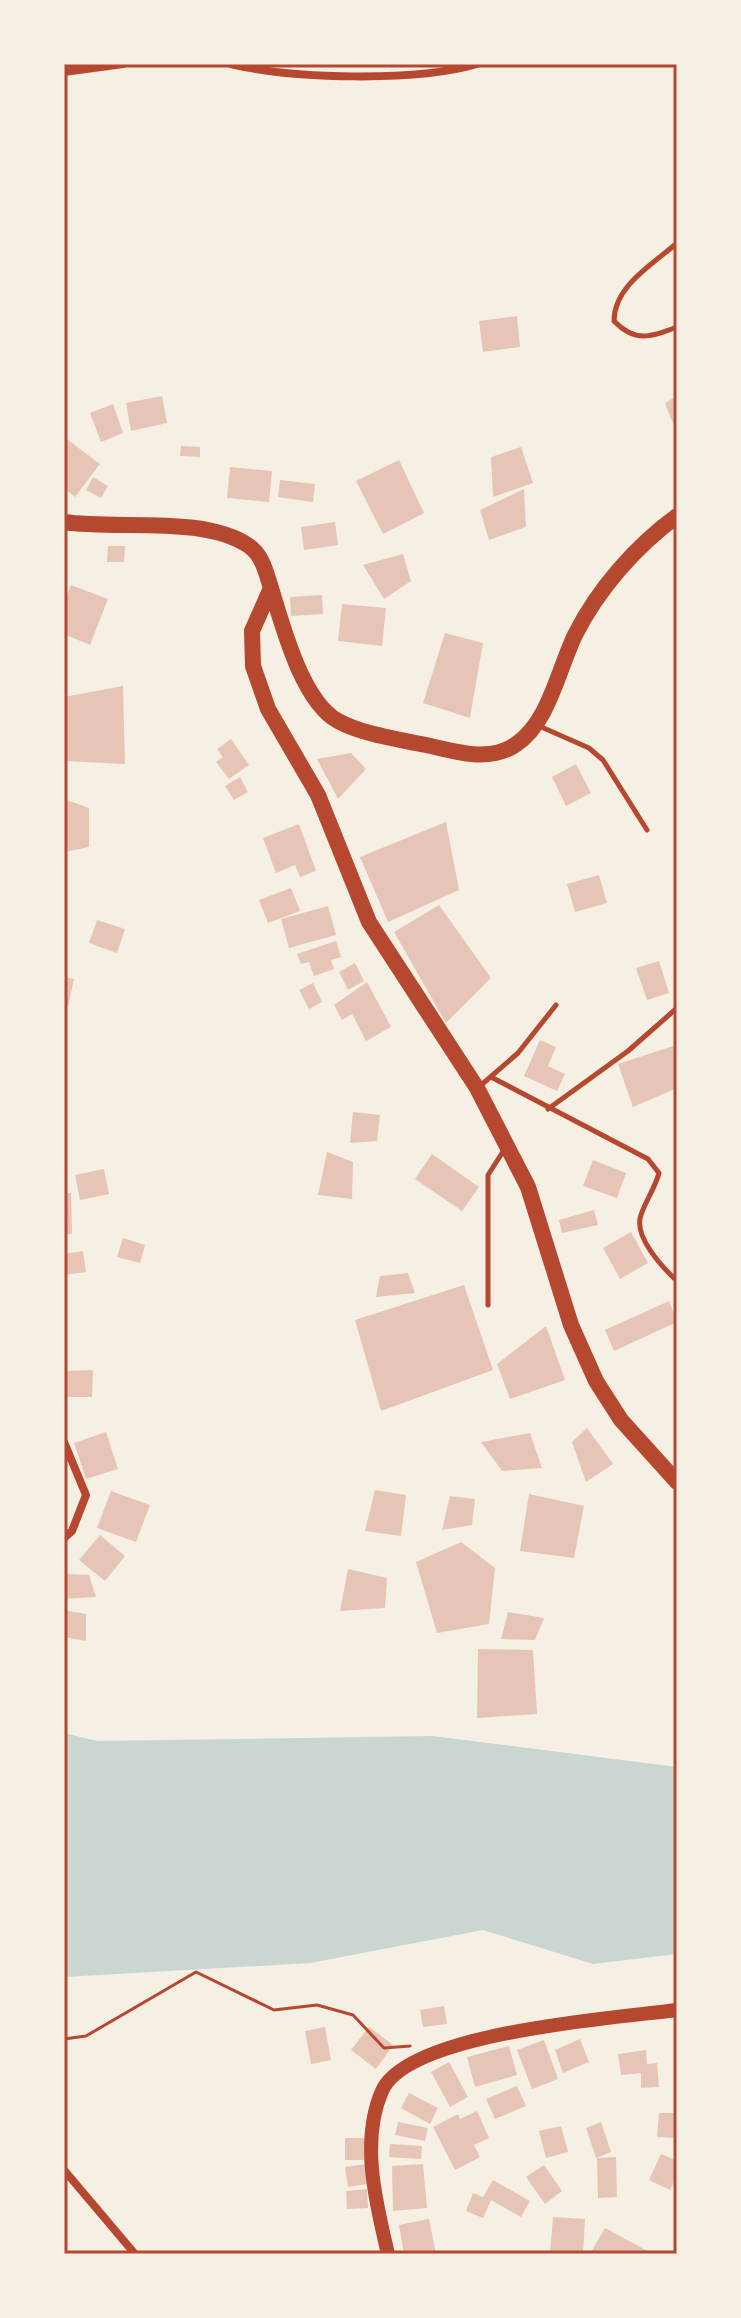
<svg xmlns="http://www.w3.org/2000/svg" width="741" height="2318" font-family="Commissioner,sans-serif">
<rect width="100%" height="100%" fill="#f6efe4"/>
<path fill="#c9d6d2" d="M64,1733L97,1741L432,1736L677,1767V1954L593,1964L483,1930L310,1963L64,1977Z"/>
<path fill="#e6c5b7" d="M517,316L520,347L483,352L479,321Z
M162,396L167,423L131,431L126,403Z
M677,396V434L665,403Z
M113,404L123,433L101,442L90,413Z
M64,437L100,464L75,497L64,488Z
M181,446L200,447V457L180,456Z
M521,447L533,483L493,497L491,457Z
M399,460L424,513L383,534L356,481Z
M230,467L272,471L269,502L227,498Z
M93,477L108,486L101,498L86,490Z
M280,480L315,484L313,502L278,497Z
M524,489L526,527L489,540L480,510Z
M335,522L338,545L304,550L301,527Z
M108,546H125L124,562H107Z
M403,554L411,581L384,599L363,565Z
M71,585L108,599L90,645L64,634V602Z
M322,595L323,614L291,616L290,597Z
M342,604L386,608L382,646L338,641Z
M445,633L483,643L470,718L423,703Z
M123,686L125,764L64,761V697Z
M231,739L249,765L229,779L216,762L223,757L217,749Z
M351,753L366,769L338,799L317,759Z
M576,764L591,793L566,806L552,777Z
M240,777L248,792L234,800L225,786Z
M64,799L89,808V847L64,852Z
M446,822L459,890L388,922L360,857Z
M299,824L316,871L300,877L295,865L276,873L263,838Z
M599,875L607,903L575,912L567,884Z
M291,888L300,911L268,923L259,900Z
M439,905L491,978L446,1023L394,932Z
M328,906L336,935L289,948L281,919Z
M97,920L125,929L117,953L89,943Z
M336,941L341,957L331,960L334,969L314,976L309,962L301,964L297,954Z
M659,961L669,993L647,1000L636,968Z
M355,963L364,981L348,990L339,972Z
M64,977L74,979L68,1007L64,1006Z
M367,982L391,1027L366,1041L352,1014L342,1020L334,1005Z
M313,983L322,1002L309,1009L299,990Z
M540,1040L556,1047L548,1066L565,1074L557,1091L524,1076Z
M676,1045L677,1088L633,1107L618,1064Z
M353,1112L380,1115L377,1141L350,1143Z
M327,1152L353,1162L352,1199L318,1195Z
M432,1154L479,1187L462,1211L415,1179Z
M593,1160L626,1173L617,1198L583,1186Z
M104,1169L109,1194L80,1200L75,1175Z
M64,1193H71L72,1234H64Z
M594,1210L598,1225L562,1233L559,1220Z
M631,1232L648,1263L620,1279L603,1248Z
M123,1238L145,1245L140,1263L117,1257Z
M83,1251L86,1272L64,1275V1254Z
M408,1273L415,1293L376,1297L380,1276Z
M464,1285L493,1370L381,1411L355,1320Z
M669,1301L677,1322L614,1351L605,1330Z
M546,1326L565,1380L510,1399L497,1364Z
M93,1370L92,1397H64L65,1371Z
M587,1428L613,1464L586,1482L572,1442Z
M106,1432L118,1469L86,1479L74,1443Z
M530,1433L542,1468L502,1471L481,1442Z
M375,1490L406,1495L401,1536L365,1531Z
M111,1491L150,1505L136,1542L97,1528Z
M529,1494L584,1506L574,1558L520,1551Z
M450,1496L475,1499L472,1525L442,1530Z
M100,1535L125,1556L105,1581L79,1560Z
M461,1542L495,1568L489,1624L437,1633L416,1562Z
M348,1569L387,1578L385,1608L340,1611Z
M64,1574L89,1575L96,1597L64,1599Z
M64,1610L86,1614V1641L64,1637Z
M508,1612L544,1618L535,1640L501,1639Z
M478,1649L533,1650L537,1714L477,1718Z
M444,2006L447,2024L423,2027L420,2010Z
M325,2027L331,2060L311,2064L305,2031Z
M369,2027L393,2045L376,2069L351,2050Z
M580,2039L589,2062L563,2073L555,2050Z
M544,2040L558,2079L532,2089L517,2050Z
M509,2046L517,2075L475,2087L467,2057Z
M646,2050L647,2064L657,2063L659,2087L641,2088V2073L621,2075L618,2054Z
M449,2062L468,2097L450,2107L431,2072Z
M517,2086L526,2106L495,2119L486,2099Z
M409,2093L438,2108L430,2124L401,2108Z
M477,2111L489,2138L474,2145L480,2157L455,2170L433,2127L458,2114L460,2119Z
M659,2113H677V2138L657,2137Z
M398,2122L428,2128L425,2141L395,2135Z
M601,2122L611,2152L596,2158L586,2128Z
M561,2126L568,2152L546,2158L539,2131Z
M345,2138H367V2160H345Z
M390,2144L422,2146L421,2159L389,2157Z
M661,2154L677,2161V2175L670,2190L649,2180Z
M616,2157L617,2197L598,2198L597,2158Z
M365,2164L367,2184L348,2187L345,2167Z
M423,2164L427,2208L393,2211L392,2166Z
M544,2165L562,2191L545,2204L526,2177Z
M493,2180L530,2201L521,2217L491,2200L483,2218L466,2211L473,2193L483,2197Z
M367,2189L368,2208L347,2209L346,2191Z
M553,2217L585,2219L583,2254L550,2253Z
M429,2219L436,2254H404L399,2225Z
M605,2228L653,2254L591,2252Z"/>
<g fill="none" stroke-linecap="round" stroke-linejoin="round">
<path stroke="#b5482f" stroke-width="3" d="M64,2039L86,2036L196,1972L274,2010L317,2005L353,2015L384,2048L410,2046"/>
<path stroke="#b5482f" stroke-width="5" d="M677,243C653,264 614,286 614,321C635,343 651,337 677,327
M539,726L589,748L603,760L647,830
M491,1077L648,1159L659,1173C655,1188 646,1200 641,1215C633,1236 662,1267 677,1281
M480,1086L518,1053L556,1005
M548,1109L628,1051L677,1008
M488,1305V1175L504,1150"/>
<path stroke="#b5482f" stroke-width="8" d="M231,64C293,79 416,82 477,64
M64,72L123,64
M64,1442L86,1495L72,1531L64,1538
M64,2170L135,2254"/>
<path stroke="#b5482f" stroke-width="14" d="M388,2254C376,2203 360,2141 382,2091C408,2032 616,2018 677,2010"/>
<path stroke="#b5482f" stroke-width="16" d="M64,522C118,530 204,515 249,546C263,556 266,573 271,588C283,627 302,701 338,721C364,735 398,739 426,745C454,751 488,763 515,745C549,723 558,670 575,635C598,589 636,546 677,516
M271,588L252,631L253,666L268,709L318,795L369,922L477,1088L528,1187L571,1325L596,1381L621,1420L677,1482"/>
</g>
<rect width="741" height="2318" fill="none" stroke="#f6efe4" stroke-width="132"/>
<rect x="66" y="66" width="609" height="2186" fill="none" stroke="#b5482f" stroke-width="3"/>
</svg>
